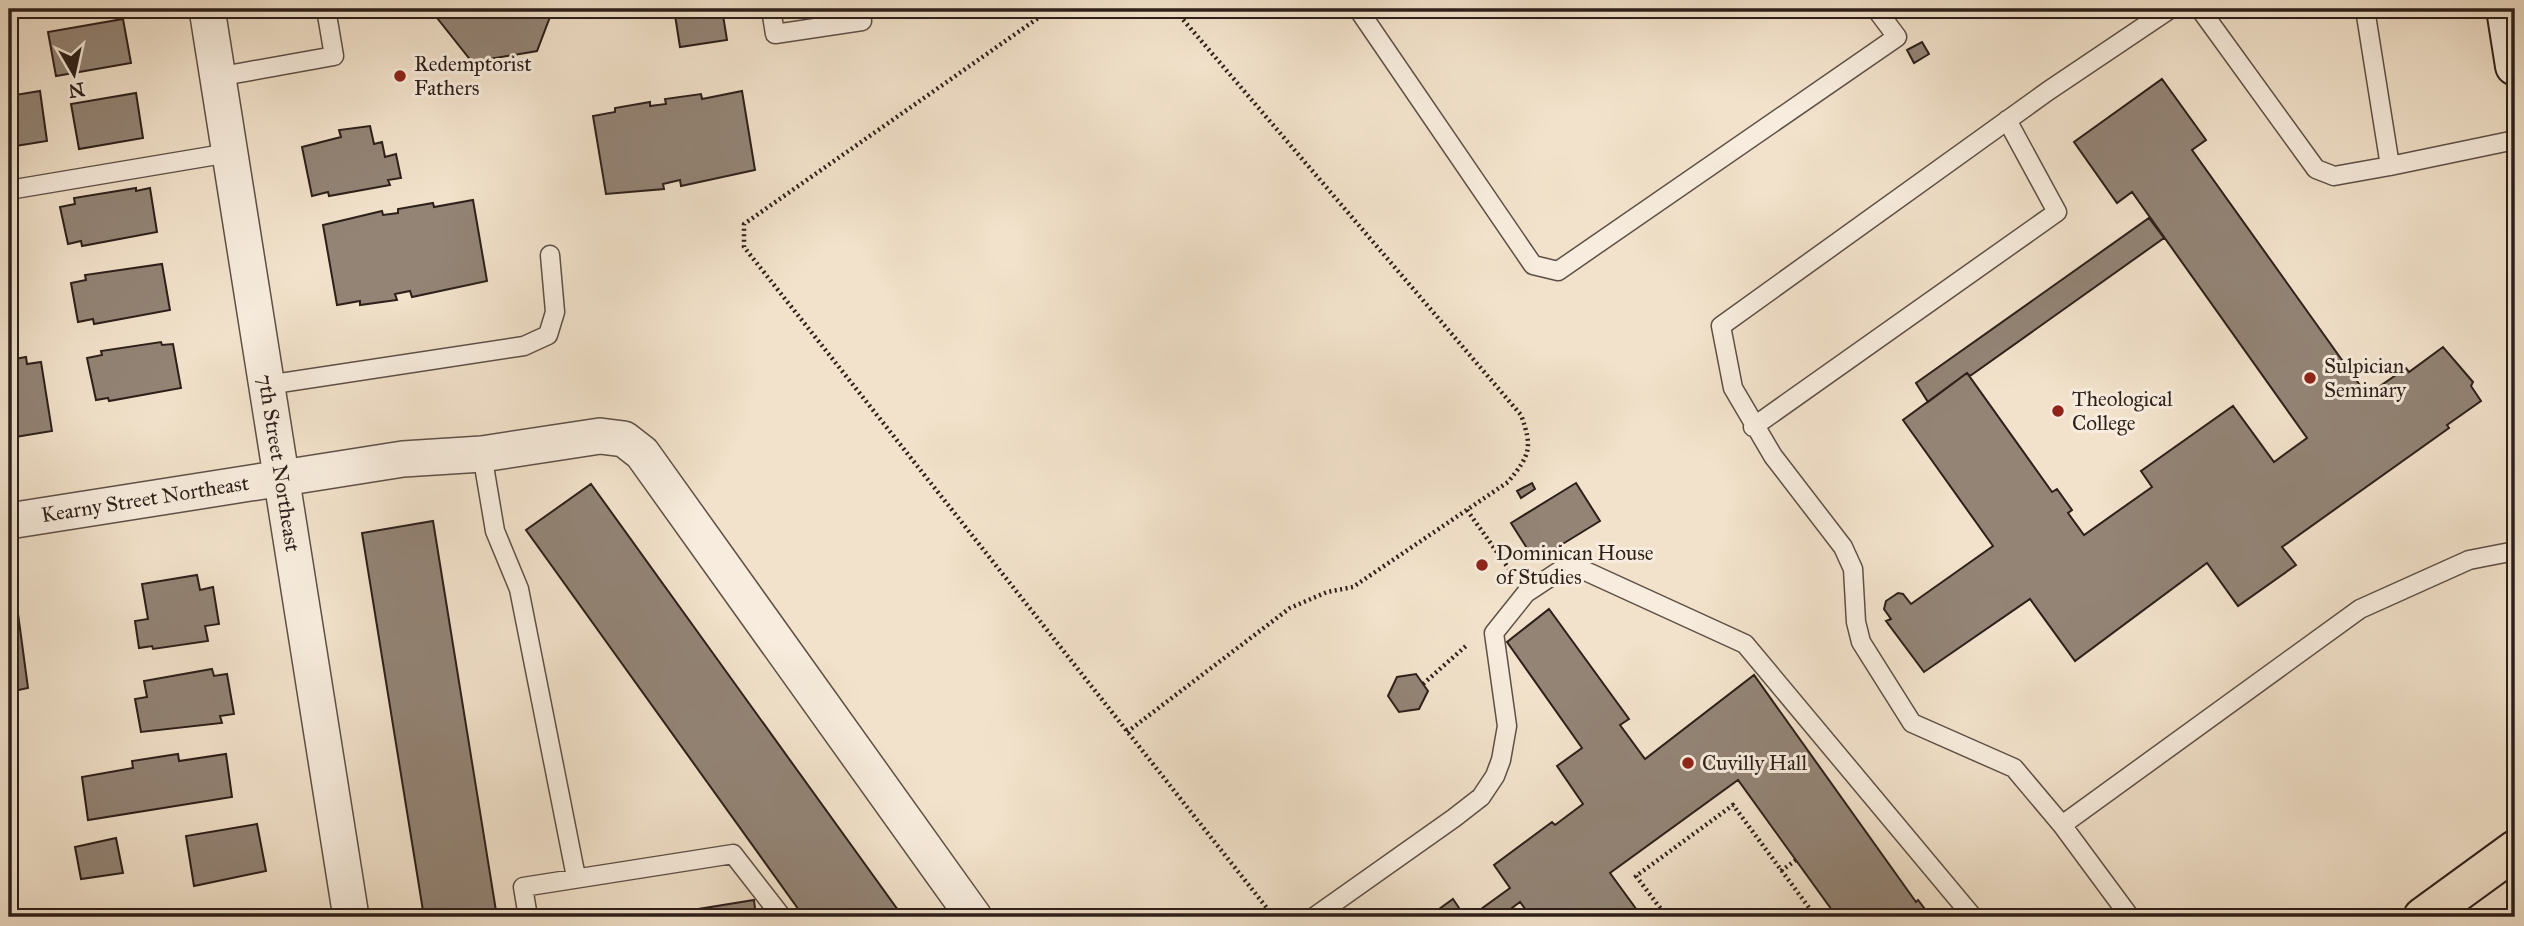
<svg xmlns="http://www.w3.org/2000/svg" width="2524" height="926" font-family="'IM FELL Great Primer',serif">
<rect width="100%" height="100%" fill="#f2e2cb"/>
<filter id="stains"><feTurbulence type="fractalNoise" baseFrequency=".00286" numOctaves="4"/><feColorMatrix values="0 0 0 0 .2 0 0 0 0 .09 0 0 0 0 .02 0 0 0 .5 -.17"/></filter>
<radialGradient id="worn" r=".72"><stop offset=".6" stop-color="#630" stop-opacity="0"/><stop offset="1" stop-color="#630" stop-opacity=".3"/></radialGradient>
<path fill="#938476" stroke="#2d1f1a" stroke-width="2" d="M430,9H553L537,51L472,62Z
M674,9H722L727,40L680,47Z
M123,19L131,63L56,76L48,32Z
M1922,42L1929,54L1914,63L1907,50Z
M2162,79L2206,140L2192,150L2367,395L2406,368L2409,372L2443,347L2473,382L2471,386L2481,401L2447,425L2449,428L2282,547L2296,565L2238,606L2207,563L2075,661L2030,599L1924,672L1886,621L1891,619L1884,609L1886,601L1898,593L1903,594L1911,604L1993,546L1903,420L1967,373L2052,492L2057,489L2072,510L2068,513L2084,535L2152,487L2141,471L2233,406L2274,462L2307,438L2132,192L2117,203L2074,142Z
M40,91L47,141L9,147V96Z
M742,91L755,170L681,186L680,180L663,184L664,189L606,194L593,116L615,112V108L650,102V106L666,104L665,99L701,94L702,99Z
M136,93L143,138L79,149L71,104Z
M370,126L374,144L382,142L385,157L396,154L401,178L388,180L390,185L329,196L328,192L312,196L302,147L341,137L339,130Z
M136,188V191L150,188L157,232L82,246L81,241L68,244L60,207L75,204L74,198Z
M473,200L487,281L412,297L410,291L395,294L397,300L360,305V301L337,305L323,225L382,211L383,215L398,213V209L433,203L434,207Z
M2149,218L2164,238L1970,376L1967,373L1928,402L1916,383Z
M162,264L170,310L94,324L93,319L78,322L71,283L86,280L85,275Z
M161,342L162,345L173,344L181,388L109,401L108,398L96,400L87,358L102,355L101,351Z
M26,357L27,364L41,362L52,431L9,438V360Z
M1532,483L1535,489L1521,498L1517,491Z
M1576,483L1600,521L1535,561L1511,523Z
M591,484L903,917H804L526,530Z
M433,521L497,917H424L362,533Z
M197,575L200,590L213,587L219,624L205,626L208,641L153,649L152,646L139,648L135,621L148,619L142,584Z
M16,599L28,688L9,692V600Z
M1549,609L1629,719L1620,725L1645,759L1754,675L1916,902L1918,900L1931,917H1837L1738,780L1610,873L1642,917H1531L1520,902L1500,917H1470L1510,888L1494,865L1552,822L1555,825L1583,804L1557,766L1582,748L1507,642Z
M212,669L214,676L227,674L234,714L220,716L222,723L141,732L135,699L147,697L144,681Z
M1416,674L1428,691L1419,709L1399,712L1388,696L1397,677Z
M178,754L179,761L226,754L232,797L88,820L82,777L133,768L132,761Z
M257,824L266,871L194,886L186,836Z
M116,838L123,873L81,879L75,847Z
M1453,899L1465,917H1428Z
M754,900L756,917H649Z"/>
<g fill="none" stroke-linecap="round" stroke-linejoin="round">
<g stroke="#5e5046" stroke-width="21">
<path id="lane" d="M771,9L775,34L862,21
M1358,9L1533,265L1558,271L1897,37L1876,9
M2200,9L2316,169L2334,176L2390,166
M2365,9L2390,166L2515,140
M217,77L334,56L326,9
M9,190L229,153
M267,385L524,346L548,335L555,312L550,255
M1753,427L2057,212L2007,120
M482,454L495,531L519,589L576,877
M2062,825L2360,609L2469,560L2515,551
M528,917L523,887L733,854L782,917
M1314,917L1454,818L1481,797L1495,776L1501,760L1507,726L1494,633L1526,593L1570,564L1745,644L1973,917
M2130,917L2062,825L2014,768L1912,723L1861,642L1856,622L1853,569L1843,547L1773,456L1733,388L1721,326L2048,91L2170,9"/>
</g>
<g stroke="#5e5046" stroke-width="38">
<path id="street" d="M207,9L351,917
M9,521L403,459L482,454L600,436L624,439L642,453L974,917"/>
</g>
<g stroke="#2d1f1a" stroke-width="42">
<path id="secondary" d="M2506,9L2515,66"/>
</g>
<g stroke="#2d1f1a" stroke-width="42">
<path id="primary" d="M2423,917L2515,850"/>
</g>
<path stroke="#2d1f1a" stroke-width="4.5" stroke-dasharray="2 3.5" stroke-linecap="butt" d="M1051,9L744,224V247L1274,917
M1467,510L1509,569
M1423,684L1467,645
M1127,732L1290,608L1327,592L1353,587L1508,482C1530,455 1533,448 1521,415L1174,9
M1781,871L1796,860
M1667,917L1636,876L1733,805L1816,917"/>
<use href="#lane" stroke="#f7ecdd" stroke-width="18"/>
<use href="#street" stroke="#f7ecdd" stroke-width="35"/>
<use href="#secondary" stroke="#f7ecdd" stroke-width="38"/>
<use href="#primary" stroke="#f2e2cb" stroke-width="38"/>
</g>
<g fill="#8f2418" stroke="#f7ecdd" stroke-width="2.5">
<circle cx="400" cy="76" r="7"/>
<circle cx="2310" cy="378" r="7"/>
<circle cx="2058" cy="411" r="7"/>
<circle cx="1482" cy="565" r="7"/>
<circle cx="1688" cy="763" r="7"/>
</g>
<g text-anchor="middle" stroke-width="6" stroke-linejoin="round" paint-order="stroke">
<g font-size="21" fill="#2d1f1a" stroke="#f7ecdd" text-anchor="start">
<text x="414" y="71">Redemptorist<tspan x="414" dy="24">Fathers</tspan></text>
<text x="2324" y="373">Sulpician<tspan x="2324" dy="24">Seminary</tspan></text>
<text x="2072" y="406">Theological<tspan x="2072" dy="24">College</tspan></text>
<text x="1496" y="560">Dominican House<tspan x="1496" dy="24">of Studies</tspan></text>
<text x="1702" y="770">Cuvilly Hall</text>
</g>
<g font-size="21" fill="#2d1f1a" stroke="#f7ecdd">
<text transform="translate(279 463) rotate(81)" y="7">7th Street Northeast</text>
<text transform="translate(145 499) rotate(-9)" y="7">Kearny Street Northeast</text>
</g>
</g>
<rect width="2524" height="926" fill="none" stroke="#f2e2cb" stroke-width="35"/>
<rect x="10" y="10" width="2503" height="905" fill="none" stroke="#2d1f1a" stroke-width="3.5"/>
<rect x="18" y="18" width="2489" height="891" fill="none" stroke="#2d1f1a" stroke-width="2"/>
<g transform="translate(74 74) rotate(171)" stroke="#f7ecdd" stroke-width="5" paint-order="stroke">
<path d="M0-5L12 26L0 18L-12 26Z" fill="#2d1f1a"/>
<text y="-10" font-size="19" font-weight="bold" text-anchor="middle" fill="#2d1f1a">N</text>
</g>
<rect width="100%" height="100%" filter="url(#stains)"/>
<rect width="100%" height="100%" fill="url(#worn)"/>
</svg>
